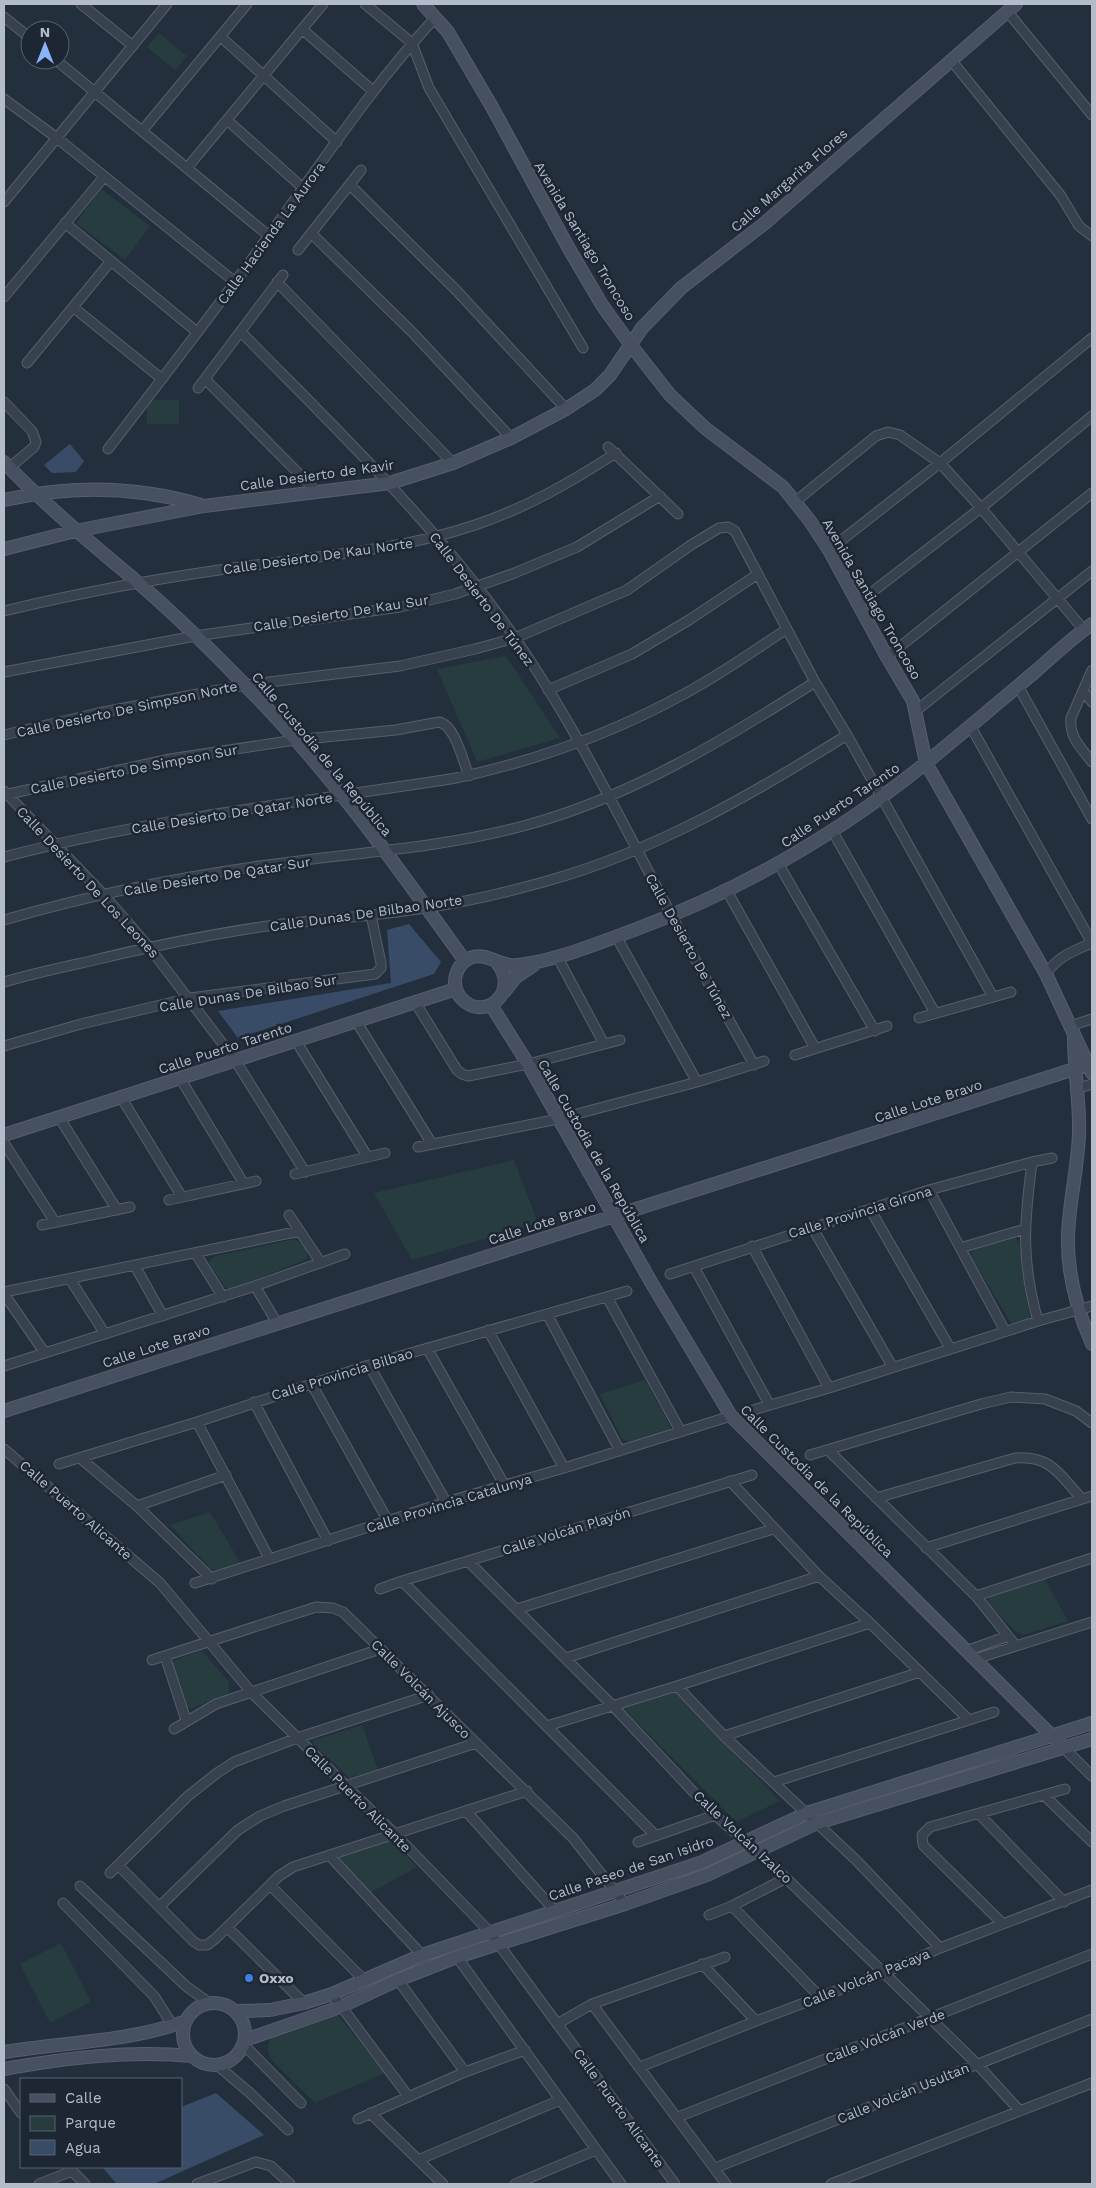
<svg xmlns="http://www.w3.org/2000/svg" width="1096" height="2188" font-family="'Work Sans',sans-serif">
<rect width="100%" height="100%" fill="#242f3e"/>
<path fill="#263c3f" d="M159,33L187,56L175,70L147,47Z
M101,189L150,226L125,260L76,223Z
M147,400H179V424H147Z
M506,656L560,738L477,762L437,669Z
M514,1160L538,1223L412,1260L374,1193Z
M1014,1237L1021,1245L1022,1273L1030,1318L1011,1323L972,1258L971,1253L977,1248Z
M296,1239L308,1251L307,1259L235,1288H226L209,1264L211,1259L216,1256Z
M645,1380L671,1427L669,1432L632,1443L622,1439L600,1394Z
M210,1512L241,1564L220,1571L211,1569L170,1525Z
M1044,1578L1068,1621L1023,1635L1015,1631L990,1605L988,1600L991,1595Z
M200,1651L204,1653L229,1682V1693L191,1709L186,1707L172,1664L175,1660Z
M677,1692L780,1801L736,1822L623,1708Z
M362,1725L378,1770L350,1778L313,1744L314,1740Z
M387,1842H393L417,1867L370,1893L341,1863L339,1859L340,1856Z
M61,1943L91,2002L50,2023L20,1964Z
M336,2013L385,2073L315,2103L271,2059C267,2050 267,2045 271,2037Z"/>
<path fill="#394c67" d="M70,444L84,461L76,472L52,473L44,465Z
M409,924L441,962L434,974L238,1038L218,1011L391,983L387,930Z
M216,2093L264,2135L154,2184H117L102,2167H181V2107Z"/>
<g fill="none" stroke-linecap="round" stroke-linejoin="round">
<g stroke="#565f6c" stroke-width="11">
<path id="street" d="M81,4L133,46
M365,4L412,43L429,88L583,348
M1007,11L1092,115
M4,17L30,38
M302,29L373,91
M221,37L337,142
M56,60L269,236
M951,60L1061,196L1079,226L1092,236
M4,99L57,138L235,282
M227,120L303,188
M142,131L247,4
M187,168L323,4
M350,185L456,290L566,409
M4,202L167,4
M65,223L197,332
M311,233L412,332L511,438
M298,250L361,170
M277,282L453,463
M4,297L104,177
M73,307L162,379
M241,332C337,430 437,525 515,638C575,725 621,821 671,914C697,965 727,1015 754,1065
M27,363L111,261
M205,379L317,492
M198,388L283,275
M4,402L32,431L36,442L34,447L9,468
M608,447L678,514
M108,449C163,378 218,307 270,234C323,161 373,85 435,18
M796,501L876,436L888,432L900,435L940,463L981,508L1084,630
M829,550L940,463L1092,338
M858,603L981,508L1092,416
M4,611C87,591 171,576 256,565C330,555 404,549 475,525C526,508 571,482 616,453
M887,657L1092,493
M1092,670L1071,718C1069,737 1081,748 1092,762
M4,672L195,636L400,607L455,594L512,574L577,547L660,496
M1018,686L1092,819
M548,690L632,654L689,620L758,574
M1084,692L1092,702
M917,710L1092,571
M971,727L1092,943
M4,735L98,713L245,685L400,666L475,649L515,638L627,590L691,545L719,528L728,527L735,531L815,682L847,735L993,997
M4,791L104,895L149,947L235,1060L305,1172
M4,795L170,759L295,740L396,730L439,722C455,725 463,761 469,776
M833,832L935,1013
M4,857C152,818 305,802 456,778C535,761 613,733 684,694C720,675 753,651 787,629
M779,865L875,1031
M727,891L815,1048
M4,920C87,896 175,878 260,866C348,853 437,849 523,826C629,798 724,740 815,682
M616,936L697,1082
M557,956L604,1044
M1046,974C1057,957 1073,951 1092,943
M4,982C31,974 59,968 86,962C148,947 211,934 274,925C325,919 375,916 425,908C466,902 508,892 547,881C655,851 753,794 847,735
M415,1002L457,1070L462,1074L468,1076L528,1064L620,1040
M919,1018L1011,992
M356,1021L432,1144
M1070,1026L1092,1019
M296,1041L367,1156
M4,1046L81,1024L190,998L375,974L381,968V963L371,915
M795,1055L887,1026
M180,1078L244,1184
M1076,1089L1092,1084
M121,1097L182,1197
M59,1117L117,1210
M4,1143L55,1222
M418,1147L558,1119L697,1082L764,1061
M1032,1162C1024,1224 1021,1260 1038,1321
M295,1174L385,1153
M929,1190L1005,1331
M169,1200L256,1181
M870,1209L950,1348
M289,1215L321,1263
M42,1225L130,1207
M812,1227L892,1366
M752,1246L829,1388
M960,1248L1025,1229
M196,1254L223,1297
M135,1266L163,1316
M694,1267L769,1404
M670,1274L929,1190L1032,1162L1052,1158
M70,1279L105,1334
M255,1286L277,1323
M4,1292L300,1231
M4,1294L45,1353
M607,1297L681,1432
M547,1314L620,1451
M488,1330L564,1468
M427,1348L505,1486
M369,1365L446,1502
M4,1366L255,1286L345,1254
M311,1383L388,1521
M254,1402L328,1541
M753,1410L829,1388L1038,1321L1092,1306
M197,1422L269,1558
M4,1449L160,1583L252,1693L395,1834L489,1931L675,2184
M828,1450L976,1596L1016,1646
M810,1455L981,1404L1011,1397L1045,1399L1076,1411L1092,1423
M80,1458L137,1506L212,1579
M59,1464L197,1422L369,1365L627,1291
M730,1481L819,1576L870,1623L969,1720
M876,1498L1015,1458C1051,1455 1060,1475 1082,1499
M137,1506L226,1475
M926,1548L1092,1496
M468,1561L612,1705L715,1815L786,1878L884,1973L977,2064L1020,2111
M402,1581L656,1836
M195,1583L446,1502L564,1468L731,1416
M380,1589L402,1581L752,1475
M976,1596L1092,1558
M517,1609L773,1529
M966,1651L1008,1636
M165,1656L186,1720
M566,1658L819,1576
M975,1659L1092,1622
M152,1660L316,1607L333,1608L343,1612L573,1838L625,1904
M677,1686L724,1736L856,1860L940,1948
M547,1726L677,1686L870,1623
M174,1729L216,1704L380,1649
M724,1736L920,1672
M1063,1747L1092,1776
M774,1782L994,1712
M1044,1795L1092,1842
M467,1812L555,1911
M979,1814L1064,1902
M638,1842L715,1815
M329,1855L422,1955
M118,1865L193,1941L199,1945H207L215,1939L279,1876L293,1867L527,1791
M110,1873L188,1796L217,1773L234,1762L297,1738L429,1695
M270,1885L363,1979
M80,1886L187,1987L211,2004
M63,1903L154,1996L173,2026
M160,1906L238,1830L260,1816L284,1806L476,1743
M732,1906L820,1997
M709,1915L732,1906L786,1878
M1003,1924L923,1845L922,1835L930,1827L1065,1789
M228,1928L304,2003
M457,1957L621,2184
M702,1964L756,2021
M398,1980L465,2072
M332,1994L408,2096
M592,2004L726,2184
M557,2024L592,2004L725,1957
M244,2045L301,2103
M217,2065L250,2093L288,2130
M640,2067L756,2021L884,1973L940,1948L1092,1890
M4,2089L21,2113
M370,2113L443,2184
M678,2117L1092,1954
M358,2119L465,2072L525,2050
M418,2160L560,2100
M68,2167L85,2184
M715,2168L1092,2019
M39,2184L72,2171
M197,2184L256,2162L271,2166L290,2184
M515,2184L596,2150
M831,2184L1092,2083"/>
</g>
<g stroke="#565f6c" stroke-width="14">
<path id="secondary" d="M423,4L448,32L492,107L568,247L602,305L630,344L670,395L705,428L783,487L810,521L829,550L887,657L913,701L926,763L1046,974L1092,1073
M4,462C45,505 91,543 136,581C174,613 209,648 243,683C327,767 396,865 465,961
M4,500C70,485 136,486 201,505
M4,549L75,531L204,506L390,483L453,463L511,438L566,409L595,390L610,375L642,328L681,288L765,223L1016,4
M498,964C520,993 483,1023 461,998C450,985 455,965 470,958C488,951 499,968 519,965C558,960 598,943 634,930C742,890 838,834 927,762C964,732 1000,701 1036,671C1054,655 1072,638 1092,624
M505,991L516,977L534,965
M491,1005L528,1064L651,1282L731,1416L1063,1747
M1074,1037C1074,1070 1080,1101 1079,1133C1078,1168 1069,1202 1068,1236C1067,1273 1077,1310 1092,1344
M4,1135L456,989
M4,1411L1090,1064
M183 2034a31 31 0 1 1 62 0a31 31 0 1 1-62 0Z
M235,2011L270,2010L304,2003L332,1994L422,1955L700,1863L807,1813L1092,1723
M245,2040L340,2007L398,1980L457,1957L625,1904L707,1875L817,1823L1092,1739
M4,2052C65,2042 128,2042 186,2021
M4,2069C66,2058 129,2050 192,2056"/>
</g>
<use href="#street" stroke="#38414e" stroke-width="9"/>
<use href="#secondary" stroke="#465061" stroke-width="12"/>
</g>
<circle fill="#3f7fe0" stroke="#1d2633" stroke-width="2" cx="249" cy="1978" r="5"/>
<g text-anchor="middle" stroke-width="5" stroke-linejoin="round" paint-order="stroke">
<g font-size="14" fill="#b4bcc9" stroke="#1d2633">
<text transform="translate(789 180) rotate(-41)" y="5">Calle Margarita Flores</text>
<text transform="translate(271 233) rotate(-54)" y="5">Calle Hacienda La Aurora</text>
<text transform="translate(585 241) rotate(59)" y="5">Avenida Santiago Troncoso</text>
<text transform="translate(317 475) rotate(-8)" y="5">Calle Desierto de Kavir</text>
<text transform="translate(318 556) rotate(-8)" y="5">Calle Desierto De Kau Norte</text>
<text transform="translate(482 599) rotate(53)" y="5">Calle Desierto De Túnez</text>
<text transform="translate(872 599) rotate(60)" y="5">Avenida Santiago Troncoso</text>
<text transform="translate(341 613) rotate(-9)" y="5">Calle Desierto De Kau Sur</text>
<text transform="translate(127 709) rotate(-12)" y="5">Calle Desierto De Simpson Norte</text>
<text transform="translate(322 754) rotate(50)" y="5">Calle Custodia de la República</text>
<text transform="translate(134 769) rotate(-11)" y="5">Calle Desierto De Simpson Sur</text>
<text transform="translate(840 805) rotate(-34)" y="5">Calle Puerto Tarento</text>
<text transform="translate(232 813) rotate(-9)" y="5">Calle Desierto De Qatar Norte</text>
<text transform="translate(217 876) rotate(-9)" y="5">Calle Desierto De Qatar Sur</text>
<text transform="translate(88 882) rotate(47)" y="5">Calle Desierto De Los Leones</text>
<text transform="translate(366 913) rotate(-8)" y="5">Calle Dunas De Bilbao Norte</text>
<text transform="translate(689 946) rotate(61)" y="5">Calle Desierto De Túnez</text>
<text transform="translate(248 993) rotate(-9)" y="5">Calle Dunas De Bilbao Sur</text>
<text transform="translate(225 1048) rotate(-18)" y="5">Calle Puerto Tarento</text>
<text transform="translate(928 1101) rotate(-18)" y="5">Calle Lote Bravo</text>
<text transform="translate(594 1151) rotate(60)" y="5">Calle Custodia de la República</text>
<text transform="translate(860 1212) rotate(-17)" y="5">Calle Provincia Girona</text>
<text transform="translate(542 1223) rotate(-18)" y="5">Calle Lote Bravo</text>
<text transform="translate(156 1346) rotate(-18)" y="5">Calle Lote Bravo</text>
<text transform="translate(342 1374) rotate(-17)" y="5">Calle Provincia Bilbao</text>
<text transform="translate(817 1481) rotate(45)" y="5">Calle Custodia de la República</text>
<text transform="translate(449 1503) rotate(-17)" y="5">Calle Provincia Catalunya</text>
<text transform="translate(76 1510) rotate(41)" y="5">Calle Puerto Alicante</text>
<text transform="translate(566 1531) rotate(-17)" y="5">Calle Volcán Playón</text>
<text transform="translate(421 1689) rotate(45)" y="5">Calle Volcán Ajusco</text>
<text transform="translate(358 1799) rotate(45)" y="5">Calle Puerto Alicante</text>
<text transform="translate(743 1837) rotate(43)" y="5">Calle Volcán Izalco</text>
<text transform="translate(631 1868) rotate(-19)" y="5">Calle Paseo de San Isidro</text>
<text transform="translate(866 1978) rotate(-22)" y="5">Calle Volcán Pacaya</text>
<text transform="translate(885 2036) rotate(-21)" y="5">Calle Volcán Verde</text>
<text transform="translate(903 2093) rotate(-22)" y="5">Calle Volcán Usultan</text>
<text transform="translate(619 2108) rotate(54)" y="5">Calle Puerto Alicante</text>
</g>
<g font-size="14" font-weight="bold" fill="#b4bcc9" stroke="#1d2633" text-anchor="start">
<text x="259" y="1983">Oxxo</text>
</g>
</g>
<rect width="1096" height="2188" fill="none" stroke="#b4bcc9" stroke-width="10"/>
<rect x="20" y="2078" width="162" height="90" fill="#1d2633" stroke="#59626f"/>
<rect x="30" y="2094" width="25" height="8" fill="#465061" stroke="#59626f"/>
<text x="65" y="2103" font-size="15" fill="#b4bcc9">Calle</text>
<rect x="30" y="2116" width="25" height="15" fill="#263c3f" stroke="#59626f"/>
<text x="65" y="2128" font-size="15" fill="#b4bcc9">Parque</text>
<rect x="30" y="2140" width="25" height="15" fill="#394c67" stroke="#59626f"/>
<text x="65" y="2153" font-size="15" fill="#b4bcc9">Agua</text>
<g transform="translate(45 45)"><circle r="24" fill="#1d2633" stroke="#59626f"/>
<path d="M0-4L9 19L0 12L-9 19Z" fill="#8ab4f8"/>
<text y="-8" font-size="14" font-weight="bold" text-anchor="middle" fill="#b4bcc9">N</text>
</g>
</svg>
